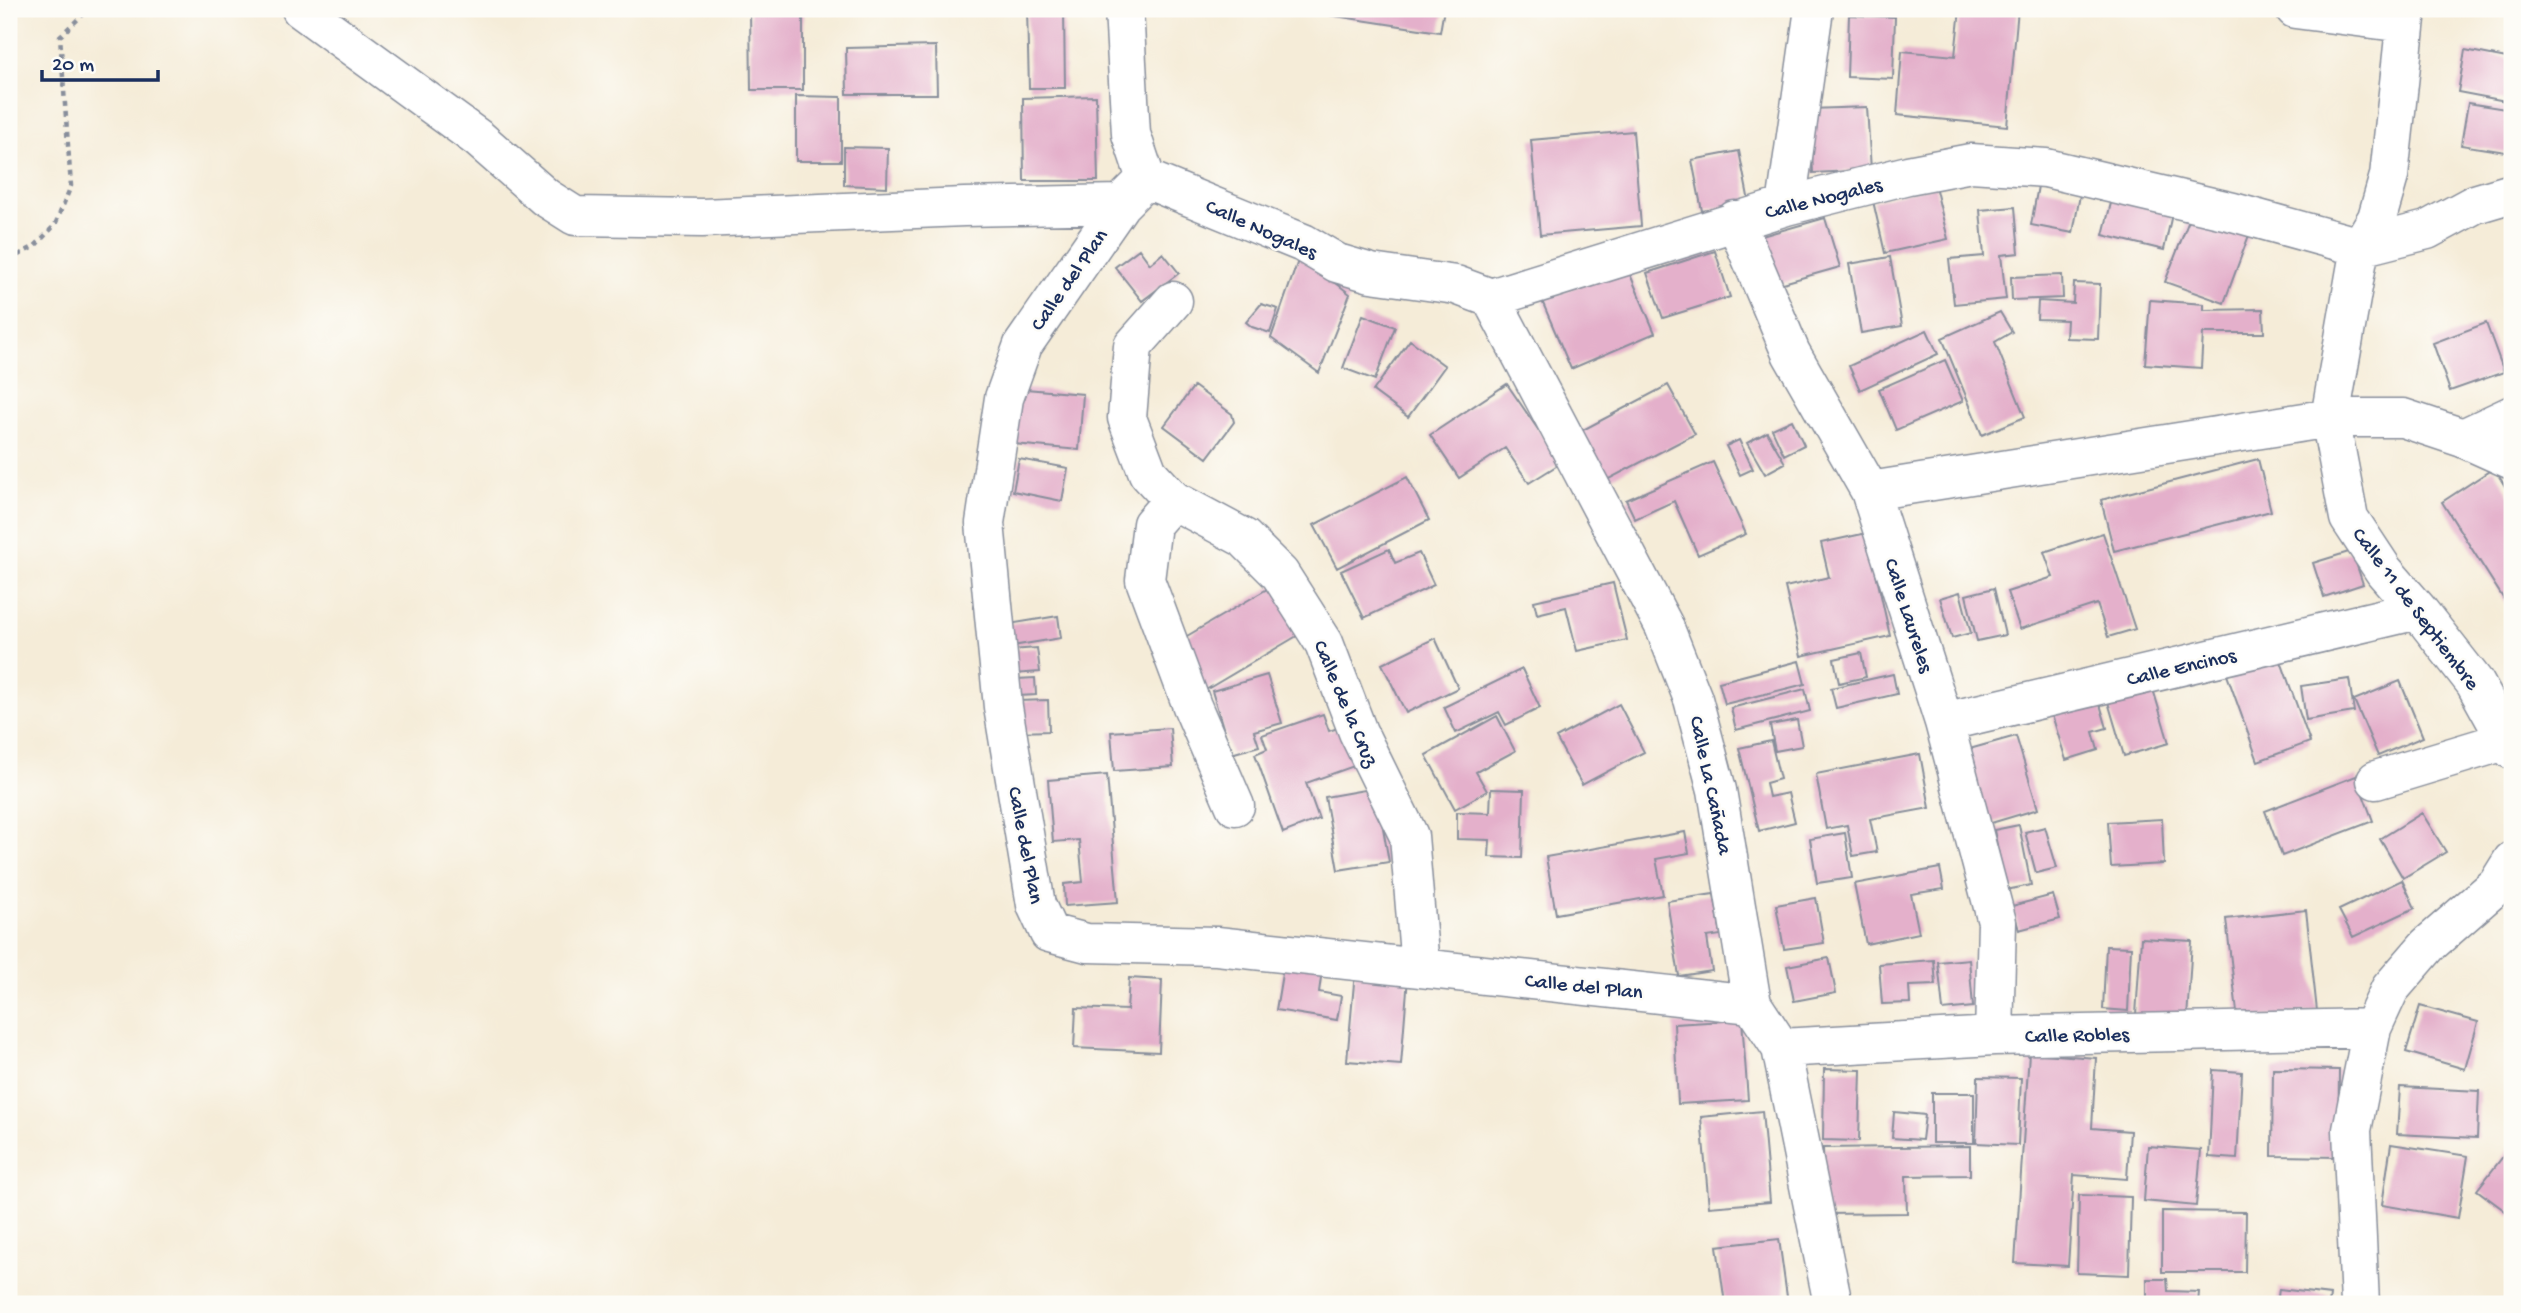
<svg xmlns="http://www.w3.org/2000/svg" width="2521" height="1313" font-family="'Gochi Hand',sans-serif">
<rect width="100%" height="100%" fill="#fdfcf7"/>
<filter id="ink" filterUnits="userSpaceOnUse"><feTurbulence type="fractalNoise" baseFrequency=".0143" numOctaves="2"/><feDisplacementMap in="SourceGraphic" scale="14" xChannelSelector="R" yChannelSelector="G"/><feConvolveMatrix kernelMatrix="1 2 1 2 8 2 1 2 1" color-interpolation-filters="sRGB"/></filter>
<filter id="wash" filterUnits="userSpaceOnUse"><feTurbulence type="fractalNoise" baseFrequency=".00686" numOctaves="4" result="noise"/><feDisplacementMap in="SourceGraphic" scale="28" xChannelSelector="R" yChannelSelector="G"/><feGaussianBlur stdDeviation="1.57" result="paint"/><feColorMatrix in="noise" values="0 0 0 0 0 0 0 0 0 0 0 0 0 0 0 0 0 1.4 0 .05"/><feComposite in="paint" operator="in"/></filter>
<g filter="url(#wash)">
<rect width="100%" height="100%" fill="#f5ecd8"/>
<g id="blocks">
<path fill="#e4b0cb" d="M750,9H803V90H751Z
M1027,9H1064L1065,88H1029Z
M1328,9H1444L1440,32L1328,15Z
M1960,9H2018L2007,126L1897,115L1902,51L1955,56Z
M1849,15L1895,17L1893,79L1847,77Z
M936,46L937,94H847L846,48Z
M2465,50L2512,59L2511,102L2458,92Z
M796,96L841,97V161H796Z
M1096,96L1098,181H1024L1023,98Z
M2468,103L2512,110V153L2461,145Z
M1867,107L1871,170L1813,173L1810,109Z
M1633,131L1641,226L1540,235L1531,140Z
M844,147L888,148L887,187L844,185Z
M1739,151L1749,202L1702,211L1692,160Z
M1935,186L1948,239L1885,253L1873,201Z
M2038,186L2080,195L2073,233L2031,225Z
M2112,199L2172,214L2164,250L2103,235Z
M2015,207L2019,253L2001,255L2006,299L1954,304L1949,259L1984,256L1980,210Z
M2191,215L2249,235L2224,303L2165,282Z
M1825,218L1840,267L1776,285L1762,236Z
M1139,249L1150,264L1163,253L1179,273L1142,301L1115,267Z
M1715,251L1730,297L1663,318L1647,273Z
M1300,255L1350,294L1319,373L1271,338Z
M1890,257L1902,326L1861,333L1849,264Z
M1626,265L1655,333L1571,369L1542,301Z
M2062,275L2063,298L2012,300L2011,277Z
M2074,283L2100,284L2098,339L2066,338L2067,320L2037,319L2038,301L2073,303Z
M2150,300L2204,304V310L2263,309L2264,333H2203L2201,368L2145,364Z
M1261,304L1278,309L1270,333L1252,327L1246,322Z
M2000,312L2012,332L1995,342L2025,417L1982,435L1942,338Z
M1363,315L1395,327L1375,380L1343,368Z
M2486,323L2504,372L2450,391L2433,343Z
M1927,330L1938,354L1860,390L1849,366Z
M1410,340L1445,366L1408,417L1373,391Z
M1945,360L1963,401L1896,430L1879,389Z
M1507,384L1561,463L1529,483L1505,448L1459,478L1430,435Z
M1668,385L1695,434L1607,480L1581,431Z
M1194,386L1232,414L1234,422L1207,458L1164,426Z
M1014,388L1083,394L1079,450L1014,444Z
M1792,420L1804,445L1784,455L1772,429Z
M1767,432L1785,463L1765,474L1747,443Z
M1739,440L1753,469L1740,475L1726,446Z
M1019,459L1068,468L1062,501L1013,491Z
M2258,459L2271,511L2114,551L2101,500Z
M1713,462L1746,534L1698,555L1674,501L1635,519L1626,500Z
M2494,468L2512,498V612L2442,502Z
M1407,477L1429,520L1337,568L1314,525Z
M1867,533L1890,636L1801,656L1785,587L1829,577L1821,543Z
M2103,533L2135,629L2108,637L2097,604L2020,629L2007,592L2053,577L2044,552Z
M1389,549L1395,563L1419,553L1434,585L1364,618L1341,571Z
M2352,551L2363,584L2324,597L2313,563Z
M1613,583L1627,640L1577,651L1566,607L1537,614L1534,601Z
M1274,585L1302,633L1204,691L1175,643Z
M1994,588L2005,635L1977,641L1966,595Z
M1960,592L1971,633L1952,638L1940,598Z
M1058,616L1061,638L1012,646L1009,624Z
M1435,638L1458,688L1406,713L1382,664Z
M1037,648L1040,672L1013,674L1011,650Z
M1861,653L1866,677L1839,683L1834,659Z
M2278,653L2310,742L2258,761L2226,672Z
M1799,661L1805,684L1725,704L1719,682Z
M1522,669L1540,708L1506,725L1499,712L1456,733L1444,707Z
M1893,674L1897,694L1836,708L1831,688Z
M1267,675L1282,723L1254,731L1259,746L1231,754L1212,691Z
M1035,678L1036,695L1018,696L1017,679Z
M2349,679L2354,712L2306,720L2301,686Z
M2400,681L2423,737L2378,756L2354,700Z
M1805,689L1810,711L1736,730L1731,708Z
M2153,689L2169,743L2124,756L2108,702Z
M1048,700L1049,731L1018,732L1017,701Z
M2099,701L2107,728L2093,732L2098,750L2066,760L2052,715Z
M1619,704L1644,752L1582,785L1556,738Z
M1323,714L1329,731L1344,726L1357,765L1306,783L1319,819L1283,833L1255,754L1267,749L1262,735Z
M1497,716L1515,751L1476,772L1487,791L1455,809L1426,755Z
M1797,720L1802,746L1775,751L1770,725Z
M1170,728L1173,767L1114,771L1111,732Z
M2016,736L2038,809L1988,824L1966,750Z
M1771,741L1780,779L1766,783L1769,797L1788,793L1795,822L1759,831L1739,748Z
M1920,754L1930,808L1870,819L1877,852L1853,856L1847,825L1826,829L1816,774Z
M1107,775L1118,902L1065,906L1064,884L1083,882L1079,840L1053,842L1048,780Z
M2356,776L2373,821L2282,856L2265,811Z
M1376,788L1389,862L1338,870L1325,797Z
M1491,789L1524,790L1522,858L1489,857L1490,840L1457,839V812L1490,813Z
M2422,813L2446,852L2403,878L2380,839Z
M2162,819L2164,864L2111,867L2108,822Z
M2019,825L2031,885L2006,890L1994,830Z
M2045,827L2057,868L2036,873L2025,832Z
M1685,832L1689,853L1656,859L1663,895L1556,914L1546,857Z
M1845,833L1852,878L1817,883L1810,839Z
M1940,868L1944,889L1911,894L1919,933L1866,944L1854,884Z
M2402,880L2415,908L2353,937L2339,910Z
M1714,894L1721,935L1707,937L1712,971L1679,976L1667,901Z
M2053,895L2060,919L2019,930L2012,906Z
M1816,898L1824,943L1784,949L1776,905Z
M2306,910L2317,1011L2238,1020L2226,919Z
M2141,938L2192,941L2187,1019L2136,1015Z
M2106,946L2131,947L2128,1011L2103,1009Z
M1285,956L1323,963L1319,992L1341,996L1337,1020L1276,1010Z
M1829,958L1836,993L1794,1001L1787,966Z
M1969,959L1973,1007L1943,1010L1938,962Z
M1934,960L1936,985L1909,986L1910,1003L1882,1004L1879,964Z
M1355,972L1408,977L1401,1065L1347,1061Z
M1129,978L1162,980L1159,1052L1074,1048L1076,1008L1127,1010Z
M2420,1006L2478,1022L2465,1069L2406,1052Z
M1742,1020L1748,1100L1678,1104L1674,1024Z
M2029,1053L2096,1058L2092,1128L2130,1131L2127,1179L2074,1175L2068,1266L2015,1263Z
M1824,1069L1861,1070L1859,1141L1823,1140Z
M2273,1069L2339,1070L2338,1157L2272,1156Z
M2213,1070L2242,1072L2237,1159L2209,1157Z
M1978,1077L2021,1078L2018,1145L1976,1143Z
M2400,1087L2479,1091L2477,1138L2397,1134Z
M1932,1093H1974V1143H1932Z
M1762,1111L1770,1202L1709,1207L1701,1117Z
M1894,1112L1925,1115L1922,1140L1892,1138Z
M2391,1144L2468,1156L2458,1218L2382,1205Z
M2512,1145V1216L2477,1190Z
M1970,1146V1175L1906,1176L1907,1213L1825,1214L1823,1148Z
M2148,1146L2201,1150L2196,1206L2144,1201Z
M2079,1195L2131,1197L2129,1275L2077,1273Z
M2162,1211L2246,1212L2245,1272H2162Z
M1779,1239L1788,1304H1725L1717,1246Z
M2147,1279H2167L2168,1291L2199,1292L2198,1304H2147Z
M2279,1289L2330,1295L2329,1304H2277Z"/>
</g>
</g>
<g filter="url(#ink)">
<use href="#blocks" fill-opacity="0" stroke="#888e9b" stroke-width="2"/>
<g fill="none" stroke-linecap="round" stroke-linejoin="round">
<g stroke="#888e9b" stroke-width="41">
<path id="minor" d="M301,9L479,139L545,197L575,216L702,218L964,207L1121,204
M1124,9L1131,134L1146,179
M2295,9L2404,23
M2407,9L2389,176L2377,218L2360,247L2330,418L2349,518L2384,571L2418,610L2475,683L2512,750
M1146,179L1121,204L1023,345L1004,398L985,523L1003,707L1036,905L1049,933L1087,943L1217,946L1752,1004
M1146,179L1303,243L1337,263L1371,273L1456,285L1491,298L1786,206L1908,175L1971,163L2046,168L2233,212L2360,247L2427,230L2475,204L2512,193
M1786,206L1814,9
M1735,220L1791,353L1870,491L1944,722L1997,922L1994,1036
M1491,298L1664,626L1693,699L1717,790L1752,1004L1781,1048L1833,1304
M1173,301L1133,346L1127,418L1148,473L1173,500L1244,538L1280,574L1324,643L1358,732L1409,836L1420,967
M2463,438L2512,415
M1870,491L2330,418H2403L2463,438L2512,460
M1173,500L1152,524L1145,580L1192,706L1235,806
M1944,722L2418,610
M2376,780L2508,740
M1781,1048L1994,1036L2372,1028
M2360,1304L2352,1130L2372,1028L2390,989L2428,945L2497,885L2512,861"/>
</g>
<path stroke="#888e9b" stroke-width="4.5" stroke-dasharray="5 5" stroke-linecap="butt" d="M9,260L35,246L55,225L71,186L60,36L89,9"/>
<use href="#minor" stroke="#fff" stroke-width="38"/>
</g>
</g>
<g text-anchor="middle" stroke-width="5" stroke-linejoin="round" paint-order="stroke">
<g font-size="21" fill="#1b2f5e" stroke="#fdfcf7">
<text transform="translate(1823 197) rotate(-14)" y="7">Calle Nogales</text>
<text transform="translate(1262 228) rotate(24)" y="7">Calle Nogales</text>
<text transform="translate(1068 279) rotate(-55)" y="7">Calle del Plan</text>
<text transform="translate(2417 608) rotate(53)" y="7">Calle 11 de Septiembre</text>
<text transform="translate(1910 615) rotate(72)" y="7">Calle Laureles</text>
<text transform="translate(2181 666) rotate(-13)" y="7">Calle Encinos</text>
<text transform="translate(1347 703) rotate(67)" y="7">Calle de la Cruz</text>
<text transform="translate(1712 785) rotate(78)" y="7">Calle La Cañada</text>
<text transform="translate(1027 845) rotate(79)" y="7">Calle del Plan</text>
<text transform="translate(1584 985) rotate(6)" y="7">Calle del Plan</text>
<text transform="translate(2077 1034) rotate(-1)" y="7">Calle Robles</text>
</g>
</g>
<rect width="2521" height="1313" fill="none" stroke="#fdfcf7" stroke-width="35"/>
<path d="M42 70v10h116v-10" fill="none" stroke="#1b2f5e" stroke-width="3.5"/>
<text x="52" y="70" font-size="21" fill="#1b2f5e" stroke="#fdfcf7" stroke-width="5" paint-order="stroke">20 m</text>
</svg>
